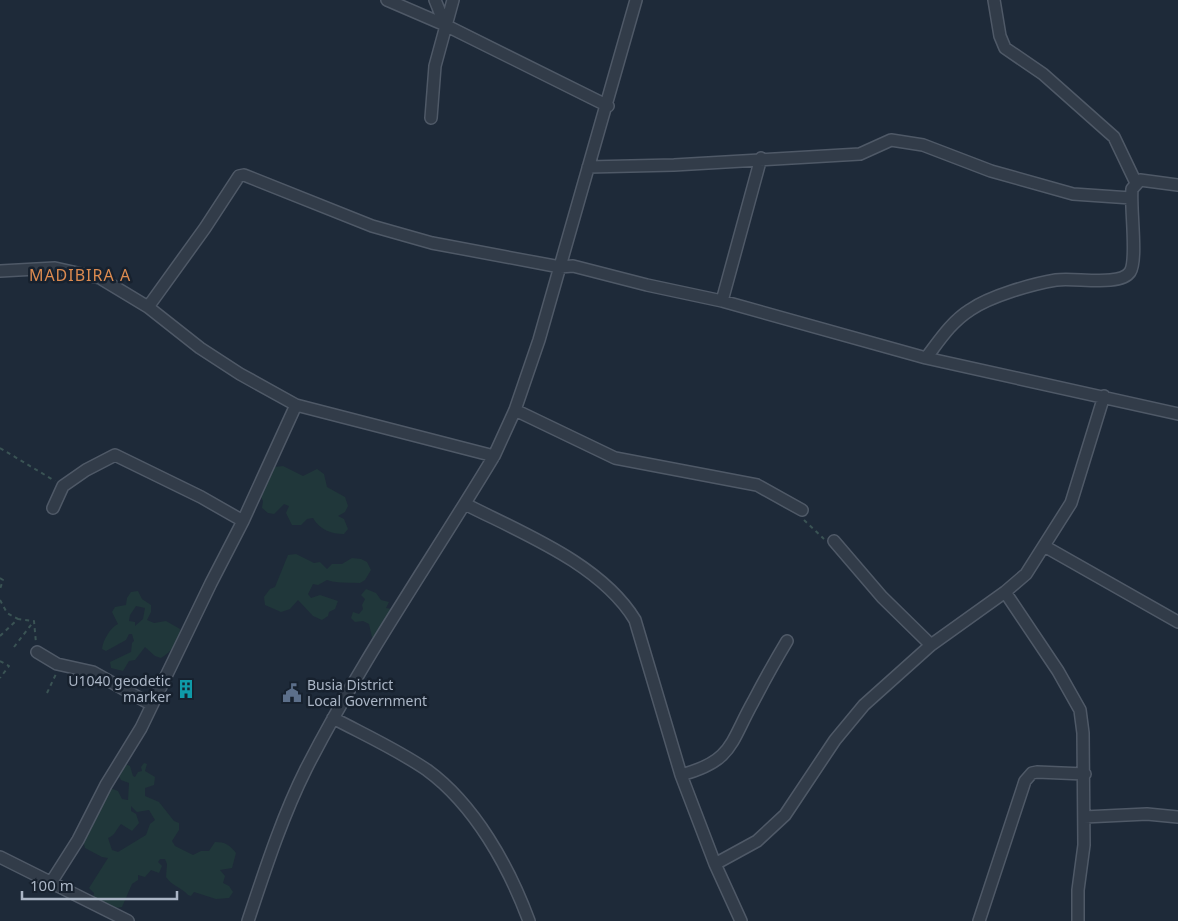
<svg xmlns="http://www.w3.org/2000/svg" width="1178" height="921" font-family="'Noto Sans',sans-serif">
<rect width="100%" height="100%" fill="#1e2a39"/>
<path fill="#20373a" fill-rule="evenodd" d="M283,466L303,476L317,469L324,474L327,487L345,497L348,506L345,512L338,516L344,519L348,529L344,534C331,534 320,530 313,518L307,519L301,525H292L286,513L289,506L284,504L274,514L268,513L262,508L263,501L259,493L274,467Z
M296,554L314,563L320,562L327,569L332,564H342L352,558L361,559L367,562L371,570L365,580L360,583C348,582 338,584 327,580L318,585L313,584L308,594L311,598L320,595L338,601L335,609L329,612L328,616L322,620L313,616L298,600L290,609L281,612L265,605L264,597L270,589L275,587L288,555Z
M366,589L376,593L381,600L389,602L386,608L392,609L376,638L372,637L369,624L363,621L355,622L351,618L353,612L359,614L363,609L362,605L365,599L361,595Z
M138,591L142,599L151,605V612L147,620L154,623L166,621L180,629C180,641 171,652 161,658L155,656L145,647L135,660L129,661L123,671L111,668L110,662L131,652L132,643L134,641L132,634H129L126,640L106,651L102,649C103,640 110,628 118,624L112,612L115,607L126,605L127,598L131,592ZM136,606L145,608L143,619L135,626V622L129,621L130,615Z
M144,763L147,764L145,771L155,777L154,785L145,788V796L159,802L174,821L179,823V830L172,841L175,846L193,855L201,851H209L215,842C225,842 230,845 236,853L232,868L220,870L225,876L223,883L229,886L233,892L229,898L216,899L194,892L191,896L188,895C182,888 172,886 166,877L167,864L165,859H160L158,862L162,866L159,873L151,870L145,877L138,875V880L132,884L122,907L115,908L93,898L94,893L89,888L108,858L102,857L85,848L83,840L110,788L118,791L122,799L128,800L129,783L121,780L118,775L125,764L130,766L133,776L135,777L138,772L142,771L141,767ZM131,806L137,812L149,810L155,820L150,824L146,835L118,852L112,850L108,838C116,835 116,829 121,824L132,831L139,823L136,814L131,811Z"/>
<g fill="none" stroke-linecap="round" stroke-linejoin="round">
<g stroke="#4f5967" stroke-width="14">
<path id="street" d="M387,0L445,25L608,106
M435,0L445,25
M994,0L1000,36L1005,48L1043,74L1114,137L1136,183
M431,118L435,66L453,0
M588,167L674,165L860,154L891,140L923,145L991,171L1073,194L1131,198
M0,271L55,268L100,278L148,307L200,348L240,374L296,405L494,456
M722,301L761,158
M148,307L205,228L239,176L244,175L372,226L432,243L560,267L573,266L647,285L722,301L926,358L1178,414
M926,358C939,341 951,322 970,310C990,296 1032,284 1056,280C1074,277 1120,287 1130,272C1138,260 1130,207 1132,189L1140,180L1178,185
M515,410L615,458L757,485L802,510
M465,504C522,533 601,564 635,620L681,775L715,864L741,921
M53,508L63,486L86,470L115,455L201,497L243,521
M834,541L882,597L931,645
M1044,546L1178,622
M1005,592L1058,671L1080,710L1083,733L1084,845L1078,890V921
M37,652L57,664L93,672L152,705
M333,718C365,735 398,750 427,770C475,805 509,867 529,921
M681,775C733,761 730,743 753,702C764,681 775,661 787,641
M1084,817L1147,814L1178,817
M0,857L128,921
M715,864L757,841L785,815L835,740L864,705L931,645L1005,592L1026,574L1071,503L1104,396
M50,884L78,840L106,785L141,728L211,583L243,521L296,405
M248,921C265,870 282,817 306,769C361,661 432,559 494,456L515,410L539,340L636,0
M979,921L1025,781L1032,773L1037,772L1085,774"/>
</g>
<path stroke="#3a5354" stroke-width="2" stroke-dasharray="4 4" stroke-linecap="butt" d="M0,448L55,481
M804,520L824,539
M0,578L3,580L0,589
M0,600L7,613L18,619
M0,636L18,619L34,621L36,643
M14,647L34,621
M0,661L9,666L0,678
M47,693L56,674"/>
<use href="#street" stroke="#323c49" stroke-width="11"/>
</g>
<defs>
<g id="building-bare" transform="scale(1.5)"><path d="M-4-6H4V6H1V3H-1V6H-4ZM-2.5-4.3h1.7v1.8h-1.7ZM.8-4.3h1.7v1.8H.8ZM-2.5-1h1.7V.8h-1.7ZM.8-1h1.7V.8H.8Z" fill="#0f9aa8" stroke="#17212e" stroke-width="2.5" paint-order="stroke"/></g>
<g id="civic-bare" transform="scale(1.5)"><path d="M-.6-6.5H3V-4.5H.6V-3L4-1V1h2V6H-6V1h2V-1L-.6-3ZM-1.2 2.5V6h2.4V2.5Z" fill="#5c6f8a" stroke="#17212e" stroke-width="2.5" paint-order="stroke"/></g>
</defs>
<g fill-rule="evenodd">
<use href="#building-bare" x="186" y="689"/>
<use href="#civic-bare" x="292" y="693"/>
</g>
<g text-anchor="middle" stroke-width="5" stroke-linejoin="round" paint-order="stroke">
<g font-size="14" fill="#abb6c6" stroke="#17212e" text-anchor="end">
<text x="171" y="686">U1040 geodetic<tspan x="171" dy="16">marker</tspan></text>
<text x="307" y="690" text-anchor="start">Busia District<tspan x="307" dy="16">Local Government</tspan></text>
</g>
<g font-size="16" letter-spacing="1" fill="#dd8b50" stroke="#17212e">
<text x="80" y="281">MADIBIRA A</text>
</g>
</g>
<path d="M22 891v8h155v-8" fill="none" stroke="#abb6c6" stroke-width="2.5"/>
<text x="30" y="891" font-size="15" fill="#abb6c6" stroke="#17212e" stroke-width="4" paint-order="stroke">100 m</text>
</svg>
